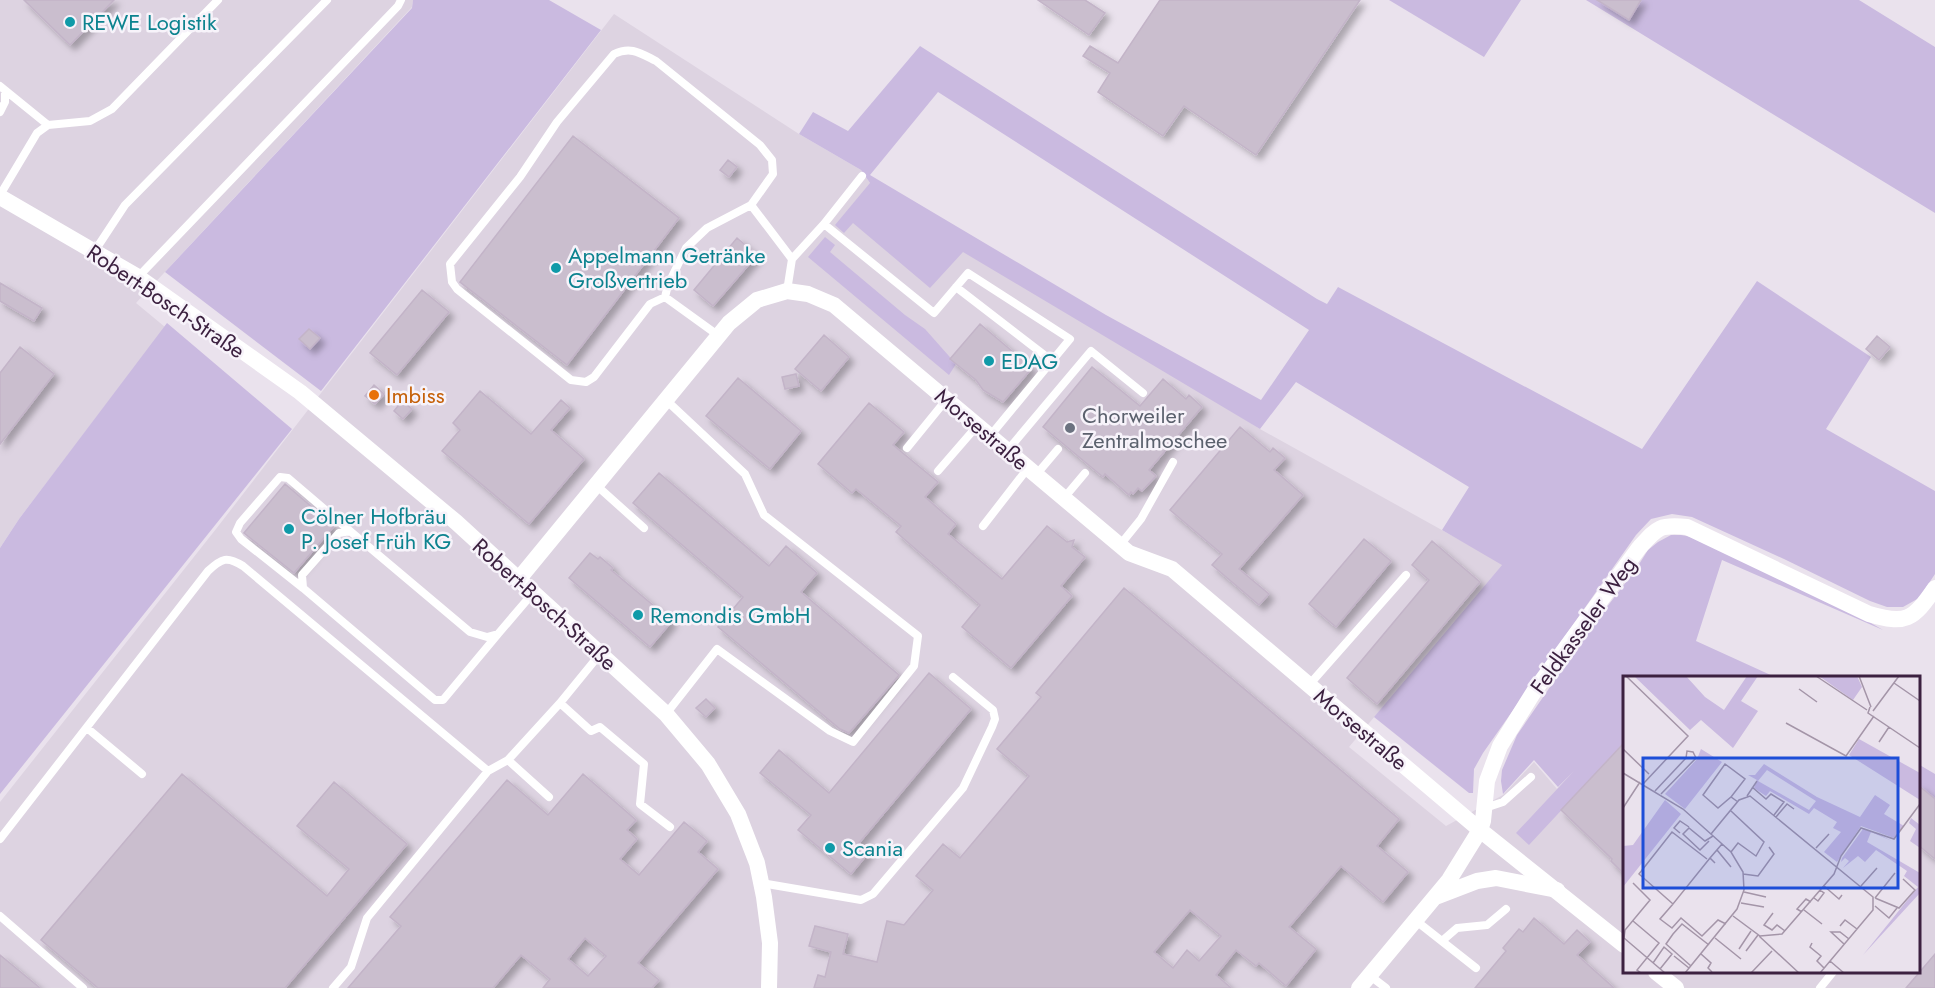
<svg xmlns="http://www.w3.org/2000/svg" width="1935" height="988" font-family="Jost,sans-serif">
<defs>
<filter id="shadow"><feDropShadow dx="5" dy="5" stdDeviation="3" flood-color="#0004"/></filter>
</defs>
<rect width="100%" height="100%" fill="#eae2ed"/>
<path fill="#ddd3e1" d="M0,0H413L412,7L136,303L165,327L19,519L0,548Z
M614,14L799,134L861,170L870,183L1260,429L1503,564L1349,747L1446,826L1503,795L1534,762L1557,789L1624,717V972H1918L1919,773L1935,783V988H0V802L216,529Z"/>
<path fill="#cabae0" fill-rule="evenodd" d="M413,0H549L601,30L321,391L165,272L412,8Z
M1389,0H1521L1484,57Z
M1586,0H1859L1935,47V213Z
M920,46L1317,299L1327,304L1338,287L1642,449L1757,281L1871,357L1826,429L1935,491V574L1919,598L1903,607H1887L1870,601L1784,559L1692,517L1672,514L1651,519L1636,535L1483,753L1474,769L1473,793H1469L1374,717L1502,565L1442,530L1469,487L1296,382L1260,429L963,252L930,288L853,223L844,233L835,225L870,183L861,170L799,134L813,112L848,131ZM938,92L1309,330L1261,400L1106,315L870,175Z
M825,237L835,245L830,252L905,315L925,329L956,364L949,375L808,257Z
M167,323L292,429L0,794V548L19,519Z
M1671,535H1681L1692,537L1864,619L1883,630L1722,560L1696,641L1775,677L1624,678V743L1529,845L1516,833L1574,771L1558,787L1534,760L1503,794L1501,781L1502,770L1517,735L1590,629L1636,569L1648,550L1658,542Z
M1918,764L1935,774V799L1919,785Z"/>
<path fill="#cabece" stroke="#c3b4c8" stroke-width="1.5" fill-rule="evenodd" filter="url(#shadow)" d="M24,0H114L70,45Z
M1038,0H1085L1105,13L1089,35Z
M1160,0H1360L1256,155L1184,106L1163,136L1098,92L1110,73L1083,56L1090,46L1118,63Z
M1597,0H1641L1629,20Z
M573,136L679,218L567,365L460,282Z
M728,160L737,167L729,177L720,170Z
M737,238L757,255L713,306L694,290Z
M0,283L42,308L34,321L0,301Z
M422,290L449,312L397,375L370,353Z
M980,324L1032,368L1003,402L983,390L976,380L950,359Z
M309,329L320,338L310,349L299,339Z
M824,335L849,357L821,391L795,369Z
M1877,336L1890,347L1879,360L1866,349Z
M20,347L54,374L0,444V373Z
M1092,367L1140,406L1163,379L1186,399L1189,395L1202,407L1149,470L1156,476L1142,491L1138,488L1133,494L1131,492L1129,495L1105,474L1103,477L1043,427Z
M796,374L799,386L785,389L782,377Z
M738,378L801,431L770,469L706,416Z
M374,385L384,394L375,404L365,396Z
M480,391L531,434L561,400L570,408L551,430L584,459L529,524L442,451L460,430L453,423Z
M402,401L412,409L403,419L394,411Z
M869,403L904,432L893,445L938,482L925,497L956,524L948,534L1002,579L1047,526L1067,542L1074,540L1072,547L1085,557L1061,586L1072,596L1011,668L962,627L980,605L896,532L901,526L856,489L852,493L818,464Z
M1240,427L1270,452L1273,448L1285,458L1274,470L1303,495L1239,569L1269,594L1259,605L1212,565L1222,554L1170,510Z
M659,473L769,566L786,546L817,573L801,592L899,675L849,733L840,729L718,627L743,597L633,503Z
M285,484L334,526L294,573L244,533Z
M1364,539L1391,561L1336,627L1309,604Z
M1432,541L1480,582L1377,704L1347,678L1429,580L1412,565Z
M590,553L598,559L600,557L613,568L611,570L672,621L650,647L569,578Z
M1124,588L1399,819L1377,846L1408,872L1383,902L1341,866L1289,927L1316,949L1286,986L1259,963L1256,966L1236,950L1216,975L1231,988H814L818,975L825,977L831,952L809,946L815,926L848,934L843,954L877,962L887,921L904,925L933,890L916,876L943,844L960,858L1029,776L997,749L1041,697L1036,693ZM1190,910L1221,936L1199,961L1187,950L1173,968L1154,952Z
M929,673L971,709L859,843L869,852L851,874L798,830L811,815L760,773L779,750L829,793Z
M706,699L715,708L706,717L696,708Z
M1624,743V874L1611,861L1612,859L1561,810Z
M182,774L327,896L349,869L297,826L334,782L407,844L285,988H98L41,940Z
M583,774L636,820L627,830L637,839L620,859L639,875L684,822L707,841L698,852L718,869L638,963L659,980L652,988H543L550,979L521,955L493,988H348L401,926L390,917L507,780L548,815ZM585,938L606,956L588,976L568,959Z
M1918,785L1935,799V859L1918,845Z
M1534,918L1564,944L1577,930L1590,942L1577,955L1614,988H1475L1506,951L1503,948L1519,929L1523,932Z
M1935,954V988H1906Z
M0,955L40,988H0Z"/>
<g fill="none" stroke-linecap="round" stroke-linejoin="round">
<path stroke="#fff" stroke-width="8" d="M0,86L48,125
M0,112L5,102V91
M0,195L37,133L48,125L90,121L112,109L218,0
M751,205L792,259
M824,224L934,313L968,273L1070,339L990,436
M94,252L125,205L327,0
M138,277L398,6L401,0
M956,287L1052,361
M787,291L792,259L824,224L862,176
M665,297L668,285L686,248L707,228L751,205L773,174L772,160L760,145L656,61C640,53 631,46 614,54L557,122L520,177L450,264L452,282L457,289L571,380L586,382L594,377L650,304L665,297L719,336
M666,400L745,474L764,515L918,636L914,666L853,742L830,731L717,649L666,714
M907,448L946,400
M1007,451L1091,351L1143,393
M938,471L977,426
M1036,475L1058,449
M596,485L644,528
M1064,498L1085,473
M983,526L1028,468
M1120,545L1141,519L1173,462
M303,588L241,539L236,532L240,523L280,477L288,478L350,531
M498,634L443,700H435L303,588L302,575L339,533L350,531L470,632L487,637L498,634L533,593
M1309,685L1406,575
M560,703L591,731L600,727L644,764L640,804L670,827
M87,728L142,774
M549,797L508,760L560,703L600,654
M1485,808L1503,802L1531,777
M0,839L208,571C222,558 227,556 243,566L488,771
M761,883L861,900L873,894L963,788L992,727L995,719L993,710L953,677
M0,916L83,988
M1415,920L1476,968
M1442,941L1457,928L1487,925L1506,909
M1369,975L1386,988
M333,988L351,967L367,918L488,771L508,760
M1820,988L1833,972"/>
<path stroke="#fff" stroke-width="16" d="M0,197L138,277L300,392L456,522L666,714L708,764L738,814L757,863L764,897L770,943L769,988
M518,580L729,323L757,300L787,291L808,294L834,305L1129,553L1172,569L1480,830L1624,945
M1480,830L1483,821L1487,781L1500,746L1535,690L1639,548C1657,528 1659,524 1687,527L1869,614C1906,625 1913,620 1935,588
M1656,972L1676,988"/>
<path stroke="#fff" stroke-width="16" d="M1438,896L1477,881L1496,878L1557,890
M1359,988L1449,880L1480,830"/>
</g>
<g fill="#0f9aa8" stroke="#f7f3fa" stroke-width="2">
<circle cx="70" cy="22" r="6"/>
<circle cx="556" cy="268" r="6"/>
<circle cx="989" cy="361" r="6"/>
<circle cx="289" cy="529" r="6"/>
<circle cx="638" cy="615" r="6"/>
<circle cx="830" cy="848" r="6"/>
</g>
<circle fill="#e8710a" stroke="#f7f3fa" stroke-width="2" cx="374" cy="395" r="6"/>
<circle fill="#6b7280" stroke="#f7f3fa" stroke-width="2" cx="1070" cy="428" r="6"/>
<g text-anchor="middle" stroke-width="5" stroke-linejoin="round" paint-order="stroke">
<g font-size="22" fill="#0d838f" stroke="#f7f3fa" text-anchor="start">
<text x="82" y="30">REWE Logistik</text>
<text x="568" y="263">Appelmann Getränke<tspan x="568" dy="25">Großvertrieb</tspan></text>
<text x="1001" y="369">EDAG</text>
<text x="301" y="524">Cölner Hofbräu<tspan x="301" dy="25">P. Josef Früh KG</tspan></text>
<text x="650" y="623">Remondis GmbH</text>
<text x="842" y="856">Scania</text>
</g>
<g font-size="22" fill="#3c2140" stroke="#f7f3fa">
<text transform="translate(166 301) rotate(34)" y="8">Robert-Bosch-Straße</text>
<text transform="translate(982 429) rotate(40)" y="8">Morsestraße</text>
<text transform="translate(545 604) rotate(42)" y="8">Robert-Bosch-Straße</text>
<text transform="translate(1583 625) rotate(-54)" y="8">Feldkasseler Weg</text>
<text transform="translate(1361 729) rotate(40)" y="8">Morsestraße</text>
</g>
<g font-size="22" fill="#c56008" stroke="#f7f3fa" text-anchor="start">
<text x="386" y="403">Imbiss</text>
</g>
<g font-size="22" fill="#5b616d" stroke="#f7f3fa" text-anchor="start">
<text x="1082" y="423">Chorweiler<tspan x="1082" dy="25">Zentralmoschee</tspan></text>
</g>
</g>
<g transform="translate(1623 676)">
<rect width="297" height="297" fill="#eae2ed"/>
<path d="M11,0H63L82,21L101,34L124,0H135L118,25L135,35L110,72L78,44L67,54ZM196,0H234L239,11L230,24ZM236,63L297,97V124L226,79ZM78,73L99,86L62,133L42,118L74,83ZM141,88L194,121L237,141L252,119L267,129L261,138L281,150L271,162L238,150L214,186L201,176L218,156L210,152L214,146L191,132L186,138L147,115L143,120L131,112L134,104L125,99H132ZM144,94L193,125L186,134L135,105ZM42,124L58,138L0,211V170L10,169ZM288,142L297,149V172L287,165L293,153L286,147ZM240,153L255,158L269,165L248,156L244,166L297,197V217L240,279L295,211L281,200L284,195L253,174L242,186L235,180L220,192L226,185L222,182L218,186L219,182Z" fill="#cabae0" fill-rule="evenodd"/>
<path fill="none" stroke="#a495a8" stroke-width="1.5" d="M3,0L65,60L20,108M193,0L244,34M236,0L248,31M271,7L297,25M176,13L194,26M247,31L245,37L297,72M250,35L276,0M163,47L223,80L251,40M256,66L266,51M0,73L26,98M0,97L60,133L108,176L120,196L121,214L114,233L62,297M129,111L143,123L148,118L161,126L151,139M32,115L63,82L64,75L70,76L73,82L38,118M124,120L134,105M108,121L122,103L102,88L80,119L95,132L108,121L115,126M0,132L17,106M108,135L141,166L133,180L115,167L108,176M153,141L164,128L171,133M57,157L51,152L57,145L66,151M88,158L116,124L127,120L250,221V234L197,297M86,165L77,174L60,158L66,152L82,165L90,160M193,172L206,158M94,174L108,191M84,183L49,156L16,198L50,228L87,182M92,187L87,182L99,168M120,198L135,200L151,178L146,171M10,207L27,224L2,254L1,262L42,297M201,210L216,223L219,219M238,210L254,192M121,216L143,221M191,222L195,225L201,217L197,214M252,222L276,232L292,214L280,203M252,222L272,197M118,227L141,231M50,228L37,243L49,252L58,242L79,260L95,244L103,248M252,230L266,242L274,232M181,234L199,248M179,236L174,233L183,223L188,226M150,237L141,249L149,254L154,249L162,255M110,240L137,260L159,258L211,198L218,180L238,152L271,163L297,128M10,245L36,267L14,294L18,297M217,250L222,244L234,253M136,260L176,297M92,262L118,283M189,267L187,271L198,280L194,285L201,292M221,268L208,256H217L226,263M116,273L128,255M123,275L135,259M78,278L88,287L85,292L89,296M51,280L66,292M207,285L221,297M30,287L41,271L49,278L37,293M68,290L43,268L50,258L59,248L86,269M128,297L149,275"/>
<path fill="#1d4ed8" fill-opacity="0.15" stroke="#1d4ed8" stroke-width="3" d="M20,82H275V212H20Z"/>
<rect width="297" height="297" fill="none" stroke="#3c2140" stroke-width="3"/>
</g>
</svg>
